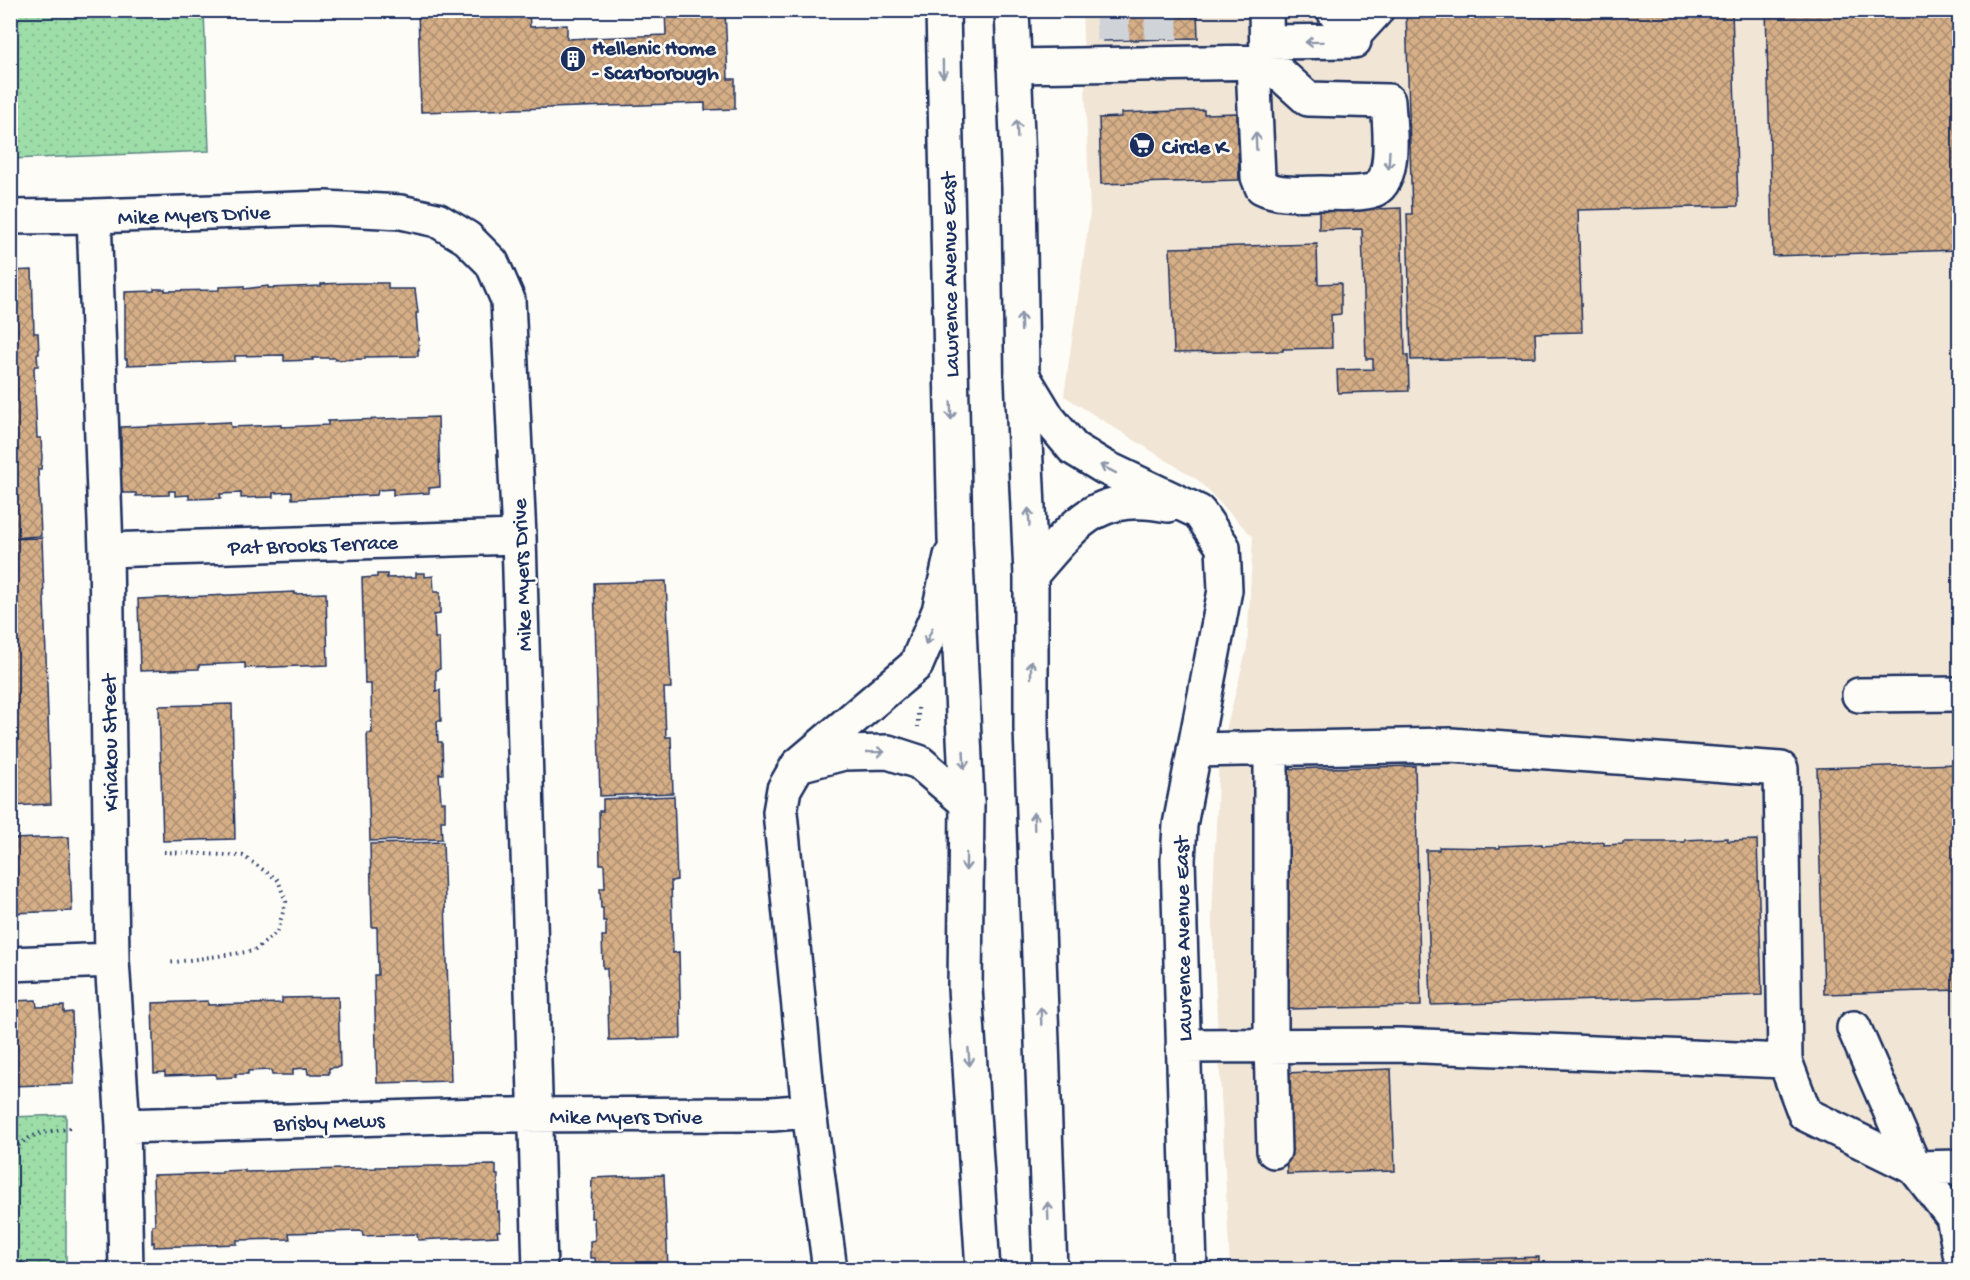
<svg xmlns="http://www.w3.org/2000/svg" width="1970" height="1280" font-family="'Gochi Hand',sans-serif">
<defs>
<pattern id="park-dots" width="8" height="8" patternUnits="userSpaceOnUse" patternTransform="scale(1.5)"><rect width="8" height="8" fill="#9cdda8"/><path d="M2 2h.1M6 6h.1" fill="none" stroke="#86be93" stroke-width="1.8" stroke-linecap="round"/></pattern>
<pattern id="building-cross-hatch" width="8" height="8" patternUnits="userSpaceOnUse" patternTransform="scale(1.5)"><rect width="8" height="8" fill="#d6af87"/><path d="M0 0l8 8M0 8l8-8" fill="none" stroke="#ad8f72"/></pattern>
</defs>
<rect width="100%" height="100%" fill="#fdfcf7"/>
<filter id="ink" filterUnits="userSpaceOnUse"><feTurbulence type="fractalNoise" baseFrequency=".0167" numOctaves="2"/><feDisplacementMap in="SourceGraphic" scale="12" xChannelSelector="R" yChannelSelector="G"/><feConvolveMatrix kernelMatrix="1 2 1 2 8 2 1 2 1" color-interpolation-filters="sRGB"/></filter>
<g filter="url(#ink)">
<path fill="#f1e5d5" d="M1082,11H1959V1269H1230L1212,918L1219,757L1247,648L1253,537L1198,480L1064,396L1090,213Z"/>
<path fill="url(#park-dots)" stroke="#5c8683" stroke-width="1.5" d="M10,11H204L209,151L11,159Z
M66,1115V1269H11V1117Z"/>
<path fill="url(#building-cross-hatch)" stroke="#1b2f5e" stroke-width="1.5" d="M418,10H529L530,27L567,25V39L666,35L665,10H725L728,79H735V109L705,110V103L421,112Z
M1102,10H1197L1198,38L1103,41Z
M1295,10H1382V11L1295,14Z
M1406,10H1732L1738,206L1578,210L1582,332L1535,333L1536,357L1411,360L1407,214H1412Z
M1766,10H1956L1960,135V250L1773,256Z
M1204,110V114L1237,113L1239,180L1101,184L1099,118L1121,117V113Z
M1401,208L1405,355H1408L1409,391L1338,393L1337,370L1373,369V359H1366L1362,229L1319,230V211Z
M1317,244L1318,284L1341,283V314L1331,315L1332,348L1283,349V351L1174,353L1170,248Z
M32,270L34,333H38L39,354H37L38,366H35L34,368L37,438H41L42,458L41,469H38L41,536L10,538V271Z
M348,283H388V289H415L418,313H416L419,350H418V356L365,357V359L335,360V358H312L313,360L284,361V355L235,356V361L127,365V359H125V292L154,291V289H165V291L219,290V287L244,286V289L268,286V288L321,286V284Z
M438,417L440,487L429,488V493L393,495V489L378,490L377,495L292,499V492L273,493V497L241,498V493L220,494L221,498L189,499V495L175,496V491H169V495L136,496V493H123L121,487V427L230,422L231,427L281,425V427L328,425V421Z
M42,538L51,804L10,806V539Z
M416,573H425V577L433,576L434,592H440V614L434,615L435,638H439L440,669L436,670V691L440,690L441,721H437L438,742H442L443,774H439L441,802H445V821H441L442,839L370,841L367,733H372L371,684H365L362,578L377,577V574H387V578L416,577Z
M666,581L671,688H664L666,737H671L673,793L600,796L594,583Z
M295,592V594L326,593L328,665L245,668V663L199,665V669L140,671L138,599Z
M232,704L235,839L163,841L159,706Z
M1960,764V990L1824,994L1817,768Z
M1415,766L1421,1006L1289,1009L1286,939H1288L1283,769Z
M674,796L677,880L671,881L673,953L679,952L681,1038L609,1040L607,968H603L602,936H606V921H603V908H601L600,888H605L604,864H600L599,811H603V799Z
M69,837L72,911L10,913V839Z
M1728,838V841L1757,840L1762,995L1431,1005L1426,850H1439V847L1500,848V846L1542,844V846L1604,842V845L1623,844V842H1685V840Z
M443,842L451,1081L377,1083L374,975H378L377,927H372L370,844Z
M338,997L340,1067L329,1068V1074H308L307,1068L293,1069V1075H272L271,1070L248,1071V1074H235L236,1077L216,1078V1074L165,1076V1072L154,1073L152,1003L208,1001V1005L282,1003V998Z
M36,1000L37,1007L64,1006V1013L72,1012L74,1084L10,1086V1014H14V1001Z
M1391,1069L1395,1171L1287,1174L1284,1073Z
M496,1165V1175H498L497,1212L499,1211L500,1231H497L498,1236L418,1240L417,1234L363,1236L362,1231L289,1233L290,1239L237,1240V1244L154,1247V1242L152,1243V1225H155L153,1175L222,1173V1171L245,1170V1172L376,1168V1167Z
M664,1175L668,1270H591V1266H596L595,1258H590V1241L595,1240L594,1218H591L592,1178Z
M1539,1257V1270H1339V1265L1451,1262V1260Z"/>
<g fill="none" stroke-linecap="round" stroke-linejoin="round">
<path stroke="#d0d3d8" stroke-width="33" stroke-dasharray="33 16" stroke-linecap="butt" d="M1112,10L1113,40
M1161,10V39"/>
<g stroke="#1b2f5e" stroke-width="38">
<path id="minor" d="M1335,13L1354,35
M1267,42L1354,41V35L1376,11
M1253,63L1258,177L1262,187C1280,196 1301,193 1321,193C1337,193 1355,195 1371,191C1398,183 1389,123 1388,101L1308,99L1267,62
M1014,66L1267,62L1266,10
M94,216L106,550L112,960L123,1126L126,1270
M10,217L94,216L325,208L401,212L437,220L467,238L492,263L508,300L519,537L540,1270
M1022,375L1048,418L1073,448L1104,467L1199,512L1223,547L1225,590L1180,825L1178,860L1190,1270
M106,550L519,537
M1031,575C1074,526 1095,490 1168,505
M1859,695L1960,694
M1271,748V1045L1274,1151
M806,763L844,753L888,752L919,762L967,803
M10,964L112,960
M1854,1028L1915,1168L1953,1217L1960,1253
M1183,1046L1400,1045L1785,1061L1781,769L1451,745L1194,750
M1785,1061L1805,1114L1915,1168L1960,1167
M123,1126L481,1115L772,1114L809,1111
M830,1270L809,1111L780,812L784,789L798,765L916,665L939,611L951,556"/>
</g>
<g stroke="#1b2f5e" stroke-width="38">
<path id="major" d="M943,10L955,539L967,803L965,988L983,1270
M1012,10L1019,188L1022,375L1031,575V728L1050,1270"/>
</g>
<path stroke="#1b2f5e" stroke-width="4" stroke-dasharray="1.5 4.5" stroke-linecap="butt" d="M918,708V727
M164,852L243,856L278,880L286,902L277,932L254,951L168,963
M10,1154C29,1132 43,1133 70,1128
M10,1257L39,1270"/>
<use href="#minor" stroke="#fdfcf7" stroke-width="33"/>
<use href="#major" stroke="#fdfcf7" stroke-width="33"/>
</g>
<defs><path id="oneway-shaft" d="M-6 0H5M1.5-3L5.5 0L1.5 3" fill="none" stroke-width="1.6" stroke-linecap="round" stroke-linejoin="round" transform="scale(1.5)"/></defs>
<g stroke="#8c96aa">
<use href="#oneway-shaft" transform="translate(1314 42) rotate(179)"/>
<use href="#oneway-shaft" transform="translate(943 69) rotate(89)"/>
<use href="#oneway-shaft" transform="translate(1017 129) rotate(-92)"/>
<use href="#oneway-shaft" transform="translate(1256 141) rotate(-93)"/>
<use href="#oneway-shaft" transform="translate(1389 160) rotate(93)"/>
<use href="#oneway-shaft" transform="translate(1021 322) rotate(-91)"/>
<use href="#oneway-shaft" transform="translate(951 411) rotate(88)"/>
<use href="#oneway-shaft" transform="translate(1108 469) rotate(-153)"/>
<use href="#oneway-shaft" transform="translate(1029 517) rotate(-93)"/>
<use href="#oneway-shaft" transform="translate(929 636) rotate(113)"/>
<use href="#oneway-shaft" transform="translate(1031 669) rotate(-90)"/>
<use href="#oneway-shaft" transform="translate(876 752) rotate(-1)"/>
<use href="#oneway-shaft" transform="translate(964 760) rotate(87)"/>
<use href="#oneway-shaft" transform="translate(1034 821) rotate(-92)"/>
<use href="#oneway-shaft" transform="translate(966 862) rotate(91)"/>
<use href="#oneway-shaft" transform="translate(1041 1016) rotate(-92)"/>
<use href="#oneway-shaft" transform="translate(969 1057) rotate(86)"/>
<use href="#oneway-shaft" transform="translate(1048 1211) rotate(-92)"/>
</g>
</g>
<defs>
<g id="building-disc" transform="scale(1.35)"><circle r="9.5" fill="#1b2f5e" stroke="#fdfcf7"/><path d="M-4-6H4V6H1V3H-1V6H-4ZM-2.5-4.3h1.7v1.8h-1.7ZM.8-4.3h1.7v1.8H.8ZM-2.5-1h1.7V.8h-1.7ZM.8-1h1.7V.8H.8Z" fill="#fff"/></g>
<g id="supermarket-disc" transform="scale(1.35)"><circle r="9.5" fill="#1b2f5e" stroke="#fdfcf7"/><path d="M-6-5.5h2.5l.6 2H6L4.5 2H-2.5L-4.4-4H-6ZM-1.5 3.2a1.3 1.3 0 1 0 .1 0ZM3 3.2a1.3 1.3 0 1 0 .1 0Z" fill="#fff"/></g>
</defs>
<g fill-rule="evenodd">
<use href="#building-disc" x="573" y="59"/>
<use href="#supermarket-disc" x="1142" y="145"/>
</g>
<g text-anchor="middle" stroke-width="5" stroke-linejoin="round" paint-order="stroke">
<g font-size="22" font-weight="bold" fill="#1b2f5e" stroke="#fdfcf7" text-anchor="start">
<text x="592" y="54">Hellenic Home<tspan x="592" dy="25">- Scarborough</tspan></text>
<text x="1162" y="153">Circle K</text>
</g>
<g font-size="22" fill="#1b2f5e" stroke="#fdfcf7">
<text transform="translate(194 213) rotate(-2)" y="8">Mike Myers Drive</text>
<text transform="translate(948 275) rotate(-91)" y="8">Lawrence Avenue East</text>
<text transform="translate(313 543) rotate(-2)" y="8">Pat Brooks Terrace</text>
<text transform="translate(520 575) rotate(-92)" y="8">Mike Myers Drive</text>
<text transform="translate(108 743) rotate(-91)" y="8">Kiriakou Street</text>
<text transform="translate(1181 939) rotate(-91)" y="8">Lawrence Avenue East</text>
<text x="626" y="1123">Mike Myers Drive</text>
<text transform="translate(329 1120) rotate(-2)" y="8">Brisby Mews</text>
</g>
</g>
<rect width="1970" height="1280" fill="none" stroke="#fdfcf7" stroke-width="36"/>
<rect x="18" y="18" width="1934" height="1244" fill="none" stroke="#1b2f5e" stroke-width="2" filter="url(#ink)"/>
</svg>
